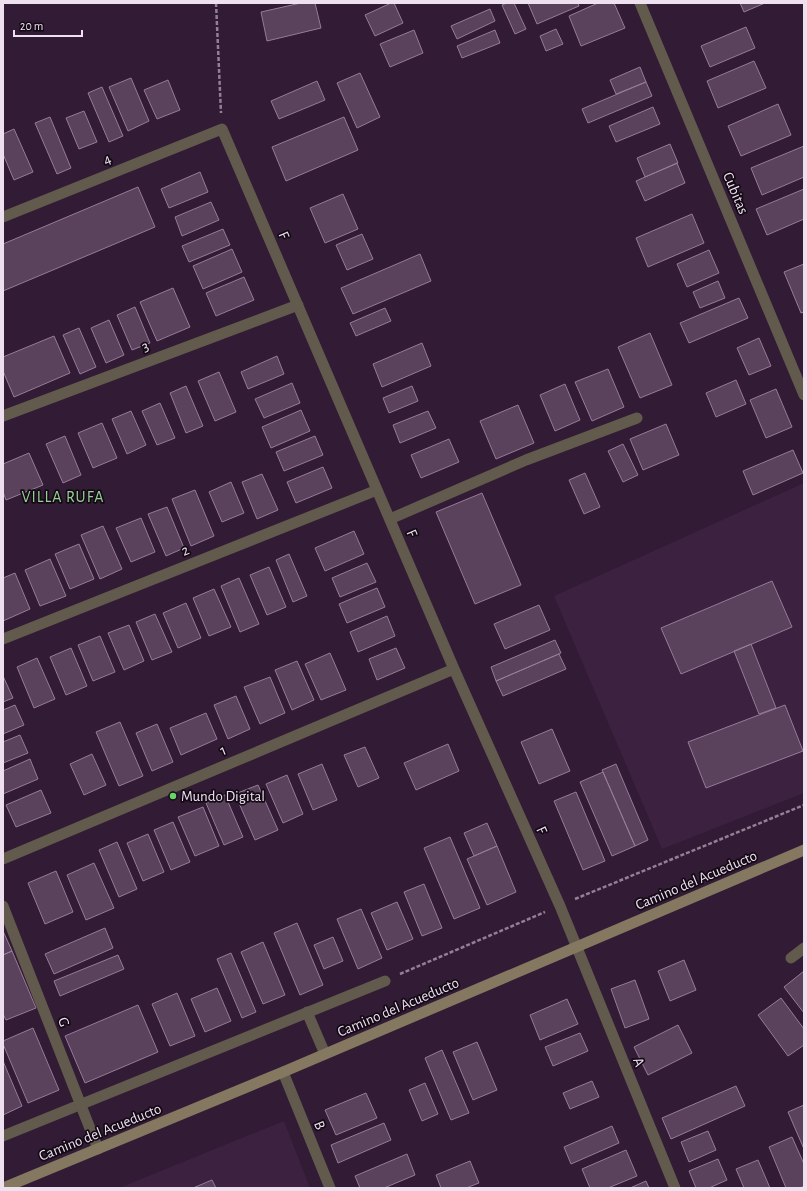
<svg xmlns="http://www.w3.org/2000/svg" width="807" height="1191" font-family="'Alegreya Sans',sans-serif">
<rect width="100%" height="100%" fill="#321b34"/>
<path fill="#3d2140" d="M804,483V793L662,849L554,596Z
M284,1121L310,1188H119Z"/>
<path fill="#5a415c" stroke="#977b99" d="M301,3H315L321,28L267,41L261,12Z
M391,3H394L403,23L375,36L365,15Z
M507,3H514L526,29L515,34L502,5Z
M528,3H578L579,6L537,24Z
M598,3H614L625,28L581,46L569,16Z
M740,3H765L744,12Z
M490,9L495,21L457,39L451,26Z
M746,27L755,48L710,67L701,46Z
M556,29L563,44L546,51L540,36Z
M414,30L423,53L390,67L380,44Z
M495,30L500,43L462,58L457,46Z
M754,61L766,88L718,108L707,81Z
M640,67L646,82L616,94L610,80Z
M360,73L380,117L357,128L337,83Z
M131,78L149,121L128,131L109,87Z
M168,80L180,110L157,119L144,90Z
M317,81L325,100L279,119L271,101Z
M646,82L652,96L588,123L582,109Z
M102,87L123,136L109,142L88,93Z
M778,104L791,135L741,156L728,126Z
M653,107L660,124L616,142L609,126Z
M84,111L97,142L79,149L66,118Z
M50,117L71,168L57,174L35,123Z
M344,117L358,150L286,181L272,147Z
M14,129L33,172L14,180L3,154V134Z
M670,144L678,163L645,177L637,158Z
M804,146V177L762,195L751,168Z
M677,163L685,183L645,201L636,181Z
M200,172L208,192L169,208L161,189Z
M138,187L155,227L3,291V244Z
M804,189V219L767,235L756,209Z
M343,194L358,229L325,243L310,208Z
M211,202L219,220L182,236L175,217Z
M692,214L704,243L648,267L636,238Z
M223,229L230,245L189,262L182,246Z
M362,234L373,259L347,270L336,245Z
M232,249L242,272L203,289L193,266Z
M709,250L719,273L687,287L677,264Z
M420,254L431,281L353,314L341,288Z
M804,264V312L801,313L784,272Z
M244,277L254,300L216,316L206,293Z
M718,281L725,298L700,308L693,292Z
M173,288L190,327L157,341L140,302Z
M739,298L748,318L689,343L680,323Z
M135,307L150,343L132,350L117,315Z
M385,308L391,321L356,336L350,323Z
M109,320L124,355L106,363L91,328Z
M79,328L96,367L80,374L63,335Z
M650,333L672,385L640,398L618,347Z
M54,336L70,373L14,397L3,371V357Z
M759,338L771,366L749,375L737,348Z
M422,343L431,366L382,387L373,364Z
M277,356L284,374L248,389L241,372Z
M608,369L624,407L592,421L575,382Z
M219,372L236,412L215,421L198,381Z
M736,380L746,404L716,417L706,393Z
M292,383L300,403L264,418L255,399Z
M565,384L580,420L555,431L540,395Z
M186,386L203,426L186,433L170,393Z
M412,386L418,401L389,413L383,398Z
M776,389L792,427L766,438L750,400Z
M160,403L175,438L157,445L142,411Z
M518,405L534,443L496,459L480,421Z
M301,410L310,431L271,448L262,427Z
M131,411L146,445L127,454L112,419Z
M428,411L436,428L400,443L393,425Z
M102,423L117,458L93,468L78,433Z
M666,424L679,455L643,470L630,439Z
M65,436L81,475L63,483L46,444Z
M315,436L323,455L284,471L276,452Z
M449,439L459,462L421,478L411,455Z
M623,444L638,475L623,482L608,451Z
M793,450L803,473L753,495L743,471Z
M29,453L43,485L6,500L3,492V464Z
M323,467L332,488L296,503L287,482Z
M585,473L600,507L584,514L569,480Z
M262,474L278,510L257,519L242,482Z
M231,482L244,513L222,522L209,492Z
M195,490L214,536L191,546L172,499Z
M482,493L521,585L475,604L436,512Z
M167,507L184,548L166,556L148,514Z
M141,518L155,552L131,562L116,528Z
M103,526L122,569L100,579L81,535Z
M354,531L364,554L325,571L315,548Z
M79,544L94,579L70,589L55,554Z
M289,554L307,596L293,602L276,560Z
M50,559L66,596L40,606L25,570Z
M367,563L376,582L340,597L332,578Z
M269,567L286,607L267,615L250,575Z
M15,573L30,609L3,621V578Z
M239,578L259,624L240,632L221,586Z
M772,581L792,627L681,674L661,628Z
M377,588L385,607L347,623L339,604Z
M214,589L231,627L209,636L193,598Z
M186,603L201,638L178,648L163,613Z
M539,605L550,630L505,649L494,624Z
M155,614L172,652L152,660L136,622Z
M387,616L395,636L358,652L350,632Z
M129,625L144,661L124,670L108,633Z
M100,636L115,672L93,681L78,645Z
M555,640L561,653L496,681L491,667Z
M751,644L776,708L759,714L734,651Z
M71,648L87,686L66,695L50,657Z
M396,648L405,668L377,680L369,659Z
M330,653L346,690L321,700L305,664Z
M559,654L566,669L503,696L496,681Z
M37,658L55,699L34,708L17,667Z
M297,661L314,700L292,710L275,670Z
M3,676L13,698L3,702Z
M270,677L285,713L260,724L244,687Z
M236,696L250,729L228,739L214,705Z
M15,705L24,725L3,734V710Z
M785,705L803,751L706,788L688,742Z
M206,713L217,739L181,755L170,728Z
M120,722L143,776L119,786L96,732Z
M157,724L173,762L152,771L136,733Z
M552,729L570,771L539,784L521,742Z
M20,735L28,753L3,763V742Z
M448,744L459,771L416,790L404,763Z
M365,747L379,778L358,787L344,755Z
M92,754L106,785L84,795L70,764Z
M30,759L38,779L3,794V771Z
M322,764L337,800L313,810L298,774Z
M616,764L648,840L635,846L602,770Z
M603,772L635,846L612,856L580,782Z
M287,775L303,814L283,823L266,784Z
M258,785L278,830L255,840L235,794Z
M41,790L51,813L16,827L6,805Z
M576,792L605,861L583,870L554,801Z
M225,795L243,837L224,845L206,803Z
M203,807L219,846L195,856L178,817Z
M173,822L190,862L171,870L154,830Z
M487,823L497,846L474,856L464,833Z
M148,834L164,872L143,881L127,843Z
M450,837L480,908L454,919L424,848Z
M117,842L137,889L119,897L99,850Z
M497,846L516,892L487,905L467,859Z
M94,863L114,908L86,920L67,875Z
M56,871L73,912L45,924L28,883Z
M424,884L442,928L422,936L404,892Z
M397,902L413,939L387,950L371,913Z
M361,909L382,958L358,969L337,919Z
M297,923L323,985L300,995L274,933Z
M105,928L113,948L54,974L45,954Z
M3,931L12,951L3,955Z
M333,937L343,961L324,969L314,945Z
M263,942L285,995L263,1004L241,952Z
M12,951L36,1008L6,1020L3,1014V955Z
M231,953L256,1012L242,1018L217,959Z
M118,955L124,969L60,996L54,981Z
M684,960L696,990L670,1001L658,971Z
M804,971V1013L784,987Z
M635,980L649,1019L625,1028L611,989Z
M217,988L231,1021L205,1032L191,999Z
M177,993L195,1036L170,1046L152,1004Z
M781,998L804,1029V1045L788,1056L758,1015Z
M567,999L578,1024L540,1040L530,1015Z
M138,1005L158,1052L85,1083L65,1036Z
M678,1025L692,1053L648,1075L634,1047Z
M33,1028L59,1090L28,1103L3,1044V1041Z
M580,1033L588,1051L553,1066L545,1047Z
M477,1042L497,1090L473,1100L453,1052Z
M442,1050L469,1113L451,1120L425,1058Z
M3,1061L22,1106L3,1115Z
M592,1081L599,1097L570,1109L563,1093Z
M425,1083L438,1114L422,1121L409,1090Z
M736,1086L745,1106L671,1139L662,1118Z
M366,1093L377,1118L336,1135L325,1110Z
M804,1105V1149L788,1112Z
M384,1123L391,1140L338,1163L331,1145Z
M612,1126L619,1143L571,1164L564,1147Z
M708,1131L716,1150L689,1162L681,1142Z
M792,1137L804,1164V1186L800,1188H786L769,1147Z
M626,1150L637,1176L608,1188H590L582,1169Z
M407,1154L415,1175L384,1188H360L355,1176Z
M718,1159L727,1180L709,1188H696L689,1171Z
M758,1160L770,1188H744L736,1169Z
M470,1161L479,1183L466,1188H441L436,1175Z
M212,1180L216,1188H193Z
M646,1181L649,1188H630Z"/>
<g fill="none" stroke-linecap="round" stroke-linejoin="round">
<path stroke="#938095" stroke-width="2.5" stroke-dasharray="4 2" stroke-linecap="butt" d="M216,3L221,113
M575,899L804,805
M400,974L545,912"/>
<path stroke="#625a4c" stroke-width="11" d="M791,958L804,948
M307,1012L325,1054
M3,1136L385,981"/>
<path stroke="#625a4c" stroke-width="11" d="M640,3L804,395
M3,217L222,129L454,669L560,906L675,1188
M3,416L298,305
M390,519L526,460L637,418
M3,639L377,490
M3,859L454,669
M3,906L98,1149
M283,1072L330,1188"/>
<path stroke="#847861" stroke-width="11" d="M3,1188L283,1072L804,850"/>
</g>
<circle fill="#66d467" stroke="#140a15" stroke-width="1.5" cx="173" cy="796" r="4"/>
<g text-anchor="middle" stroke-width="3.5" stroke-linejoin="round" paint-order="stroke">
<g font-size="15" fill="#efe0f0" stroke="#140a15">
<text transform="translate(107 159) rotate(-22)" y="5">4</text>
<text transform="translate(736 193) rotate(67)" y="5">Cubitas</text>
<text transform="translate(284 235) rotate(67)" y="5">F</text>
<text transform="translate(145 346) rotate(-21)" y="5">3</text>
<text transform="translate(412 533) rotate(67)" y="5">F</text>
<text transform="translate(185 550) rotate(-22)" y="5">2</text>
<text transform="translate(223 750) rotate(-23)" y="5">1</text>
<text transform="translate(542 830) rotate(66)" y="5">F</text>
<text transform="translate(696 880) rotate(-23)" y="5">Camino del Acueducto</text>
<text transform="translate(398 1007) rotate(-23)" y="5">Camino del Acueducto</text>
<text transform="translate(64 1022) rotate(69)" y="5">G</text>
<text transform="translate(639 1062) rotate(68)" y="5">A</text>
<text transform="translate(320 1125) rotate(68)" y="5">B</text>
<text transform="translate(100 1132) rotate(-22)" y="5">Camino del Acueducto</text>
</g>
<g font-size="15" fill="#efe0f0" stroke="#140a15" text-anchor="start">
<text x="181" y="801">Mundo Digital</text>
</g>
<g font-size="16" letter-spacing="1" fill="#97cf95" stroke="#140a15">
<text x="63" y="502">VILLA RUFA</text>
</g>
</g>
<rect width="807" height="1191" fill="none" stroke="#efe0f0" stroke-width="8"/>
<path d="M14 30v6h68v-6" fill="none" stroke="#efe0f0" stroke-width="2"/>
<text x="20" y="30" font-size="12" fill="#efe0f0" stroke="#140a15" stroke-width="3" paint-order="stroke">20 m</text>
</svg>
